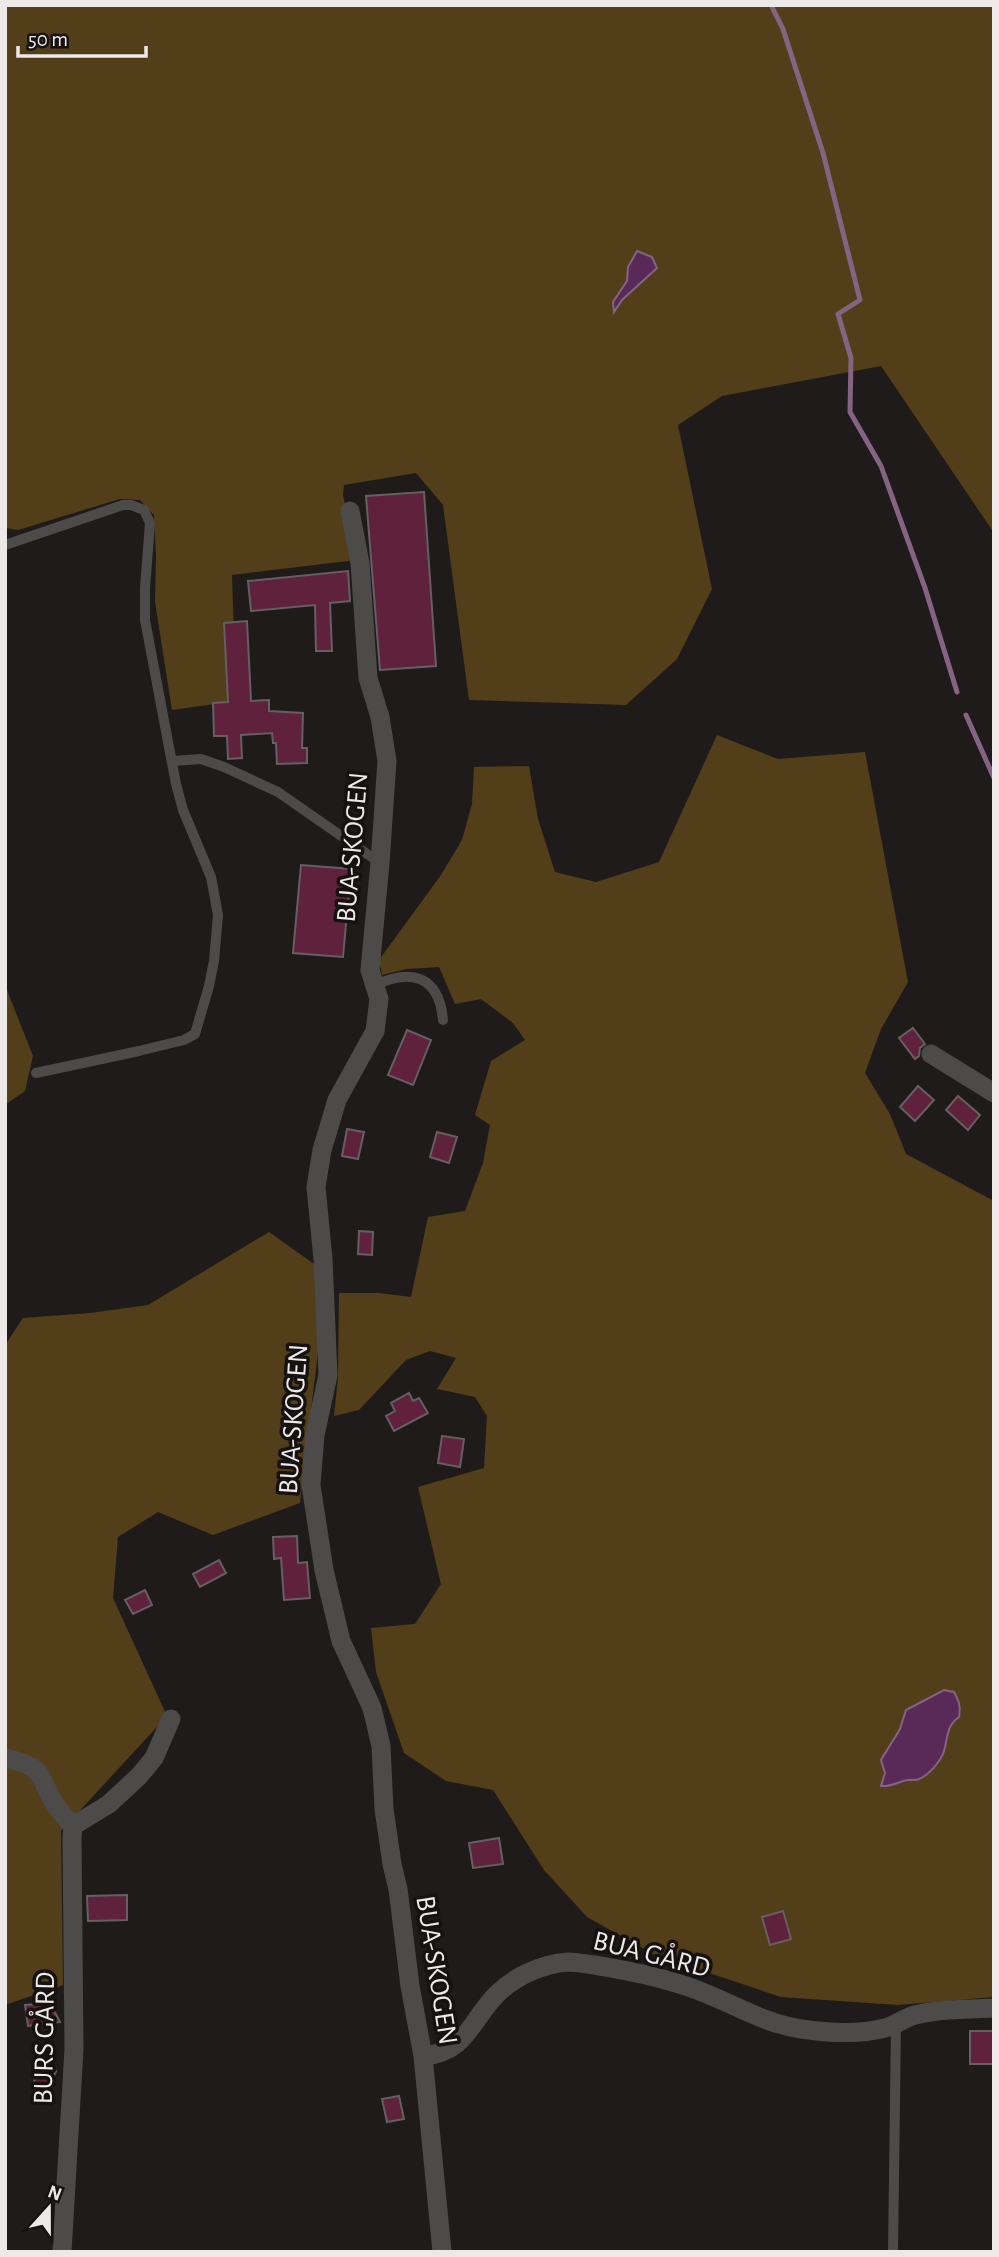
<svg xmlns="http://www.w3.org/2000/svg" width="999" height="2257" font-family="'Alegreya Sans',sans-serif">
<rect width="100%" height="100%" fill="#201b1b"/>
<path fill="#523f19" fill-rule="evenodd" d="M5,5H994V533L881,366L722,396L678,425L712,589L677,659L626,705L469,700L443,505L416,473L344,485L343,495L356,560L232,575L236,701L172,710L155,602L156,556L154,515L140,500L120,499L18,530L5,528Z
M717,735L778,759L865,752L908,982L881,1029L865,1073L890,1114L906,1154L994,1201V1997L898,2005L781,1997L655,1955L587,1917L544,1870L493,1790L446,1781L404,1753L376,1672L371,1628L415,1624L441,1584L418,1487L484,1468L487,1416L475,1397L437,1389L456,1358L430,1351L406,1360L359,1410L334,1416L338,1378L339,1293H379L411,1297L428,1217L465,1211L483,1163L490,1125L475,1115L491,1061L525,1040L513,1023L481,999L455,1004L439,967L406,969L382,975L379,960L441,875L462,840L472,804L474,767L529,766L538,819L555,872L596,882L659,862ZM944,1690L961,1710L959,1717C951,1723 946,1733 946,1743L918,1780C906,1780 893,1787 881,1785L895,1736L900,1729L906,1710Z
M5,985L33,1056L25,1091L5,1105Z
M269,1232L314,1264L320,1335L300,1503L213,1535L158,1512L118,1537L113,1598L167,1716L61,1831L63,1985L5,2005V1345L23,1318L90,1313L148,1305Z"/>
<path fill="#592a57" stroke="#856383" stroke-width="2" d="M637,251L652,257L657,268L622,300L614,312L613,302L627,281L628,267Z
M944,1690L954,1692C959,1701 961,1707 959,1717C946,1726 948,1738 944,1751C941,1761 928,1776 919,1779C918,1780 909,1780 908,1780C898,1782 890,1787 881,1786L885,1773L881,1760L900,1729L906,1710Z"/>
<g fill="none" stroke-linecap="round" stroke-linejoin="round">
<path stroke="#856383" stroke-width="5" d="M771,5L783,29L823,153L860,300L838,314L851,358L850,412L881,466L925,588L957,692
M966,715L994,778"/>
</g>
<path fill="#5f213b" stroke="#655f61" stroke-width="2" d="M424,492L436,666L380,670L366,496Z
M348,571L350,601L330,603L332,651H316L315,605L251,611L248,581Z
M247,621L251,701L269,700V711L303,713L302,748H307V763L277,764L276,743H273L272,733L241,735L242,758L228,759L227,736H214L213,703L228,702L224,623Z
M301,865L351,869L343,957L293,953Z
M913,1028L925,1044L920,1048L919,1056L915,1059L899,1038Z
M407,1030L431,1040L413,1085L388,1075Z
M918,1086L934,1100L915,1121L900,1107Z
M958,1096L980,1115L968,1130L946,1110Z
M347,1129L364,1132L358,1159L342,1156Z
M437,1132L457,1137L449,1163L430,1157Z
M359,1231L373,1232L372,1255L358,1254Z
M409,1393L413,1401L419,1398L428,1413L394,1431L386,1416L395,1411L391,1403Z
M442,1436L464,1439L460,1467L438,1463Z
M297,1536L298,1563L307,1562L310,1598L284,1600L281,1558L274,1559L273,1537Z
M219,1560L226,1573L200,1587L193,1574Z
M145,1590L152,1605L133,1614L125,1600Z
M499,1838L503,1864L473,1868L469,1843Z
M127,1895V1920L88,1921L87,1896Z
M783,1911L791,1939L770,1945L762,1917Z
M50,2003L60,2022L28,2026L25,2005Z
M970,2031H994V2064H970Z
M40,2065L56,2071L48,2090L33,2084Z
M399,2096L404,2119L387,2122L382,2099Z"/>
<g fill="none" stroke-linecap="round" stroke-linejoin="round">
<path stroke="#4d4b49" stroke-width="10" d="M5,545L123,505H131L144,510L150,523L145,588V620L176,784L183,810L211,877L218,915L214,961L209,986L195,1034L184,1040L139,1051L36,1073
M172,761L201,759L224,767L278,792L380,863
M375,985C412,968 439,976 443,1020
M893,2252L896,2024"/>
<path stroke="#4d4b49" stroke-width="19" d="M350,511L360,563L368,678L380,717L387,761L380,863L370,970L379,999L375,1031L337,1100L322,1150L316,1187L323,1259L328,1375L315,1435L311,1485L324,1570L341,1641L372,1708L381,1746L384,1809L392,1864L398,1889L410,1986L423,2056L442,2252
M931,1054L994,1093
M5,1758C46,1767 37,1775 55,1804C60,1812 67,1819 73,1826
M423,2056C466,2053 471,2020 497,1994C515,1976 542,1964 568,1962C576,1962 586,1964 594,1965C632,1971 672,1979 707,1994C739,2007 767,2024 801,2029C828,2033 858,2035 885,2028C896,2025 904,2018 915,2015C940,2009 968,2009 994,2008
M62,2252L74,2049L72,1838L73,1826L109,1804L139,1776L154,1758L171,1719"/>
</g>
<g text-anchor="middle" stroke-width="7" stroke-linejoin="round" paint-order="stroke">
<g font-size="28" fill="#ede9e9" stroke="#171212">
<text transform="translate(351 847) rotate(-85)" y="10">BUA-SKOGEN</text>
<text transform="translate(292 1419) rotate(-86)" y="10">BUA-SKOGEN</text>
<text transform="translate(652 1953) rotate(14)" y="10">BUA GÅRD</text>
<text transform="translate(438 1970) rotate(81)" y="10">BUA-SKOGEN</text>
<text transform="translate(43 2038) rotate(-89)" y="10">BURS GÅRD</text>
</g>
</g>
<rect width="999" height="2257" fill="none" stroke="#ede9e9" stroke-width="14"/>
<g transform="translate(49 2208) rotate(21)" stroke="#171212" stroke-width="5" paint-order="stroke">
<path d="M0-5L12 26L0 18L-12 26Z" fill="#ede9e9"/>
<text y="-10" font-size="19" font-weight="bold" text-anchor="middle" fill="#ede9e9">N</text>
</g>
<path d="M18 46v10h128v-10" fill="none" stroke="#ede9e9" stroke-width="3.5"/>
<text x="28" y="46" font-size="21" fill="#ede9e9" stroke="#171212" stroke-width="5" paint-order="stroke">50 m</text>
</svg>
